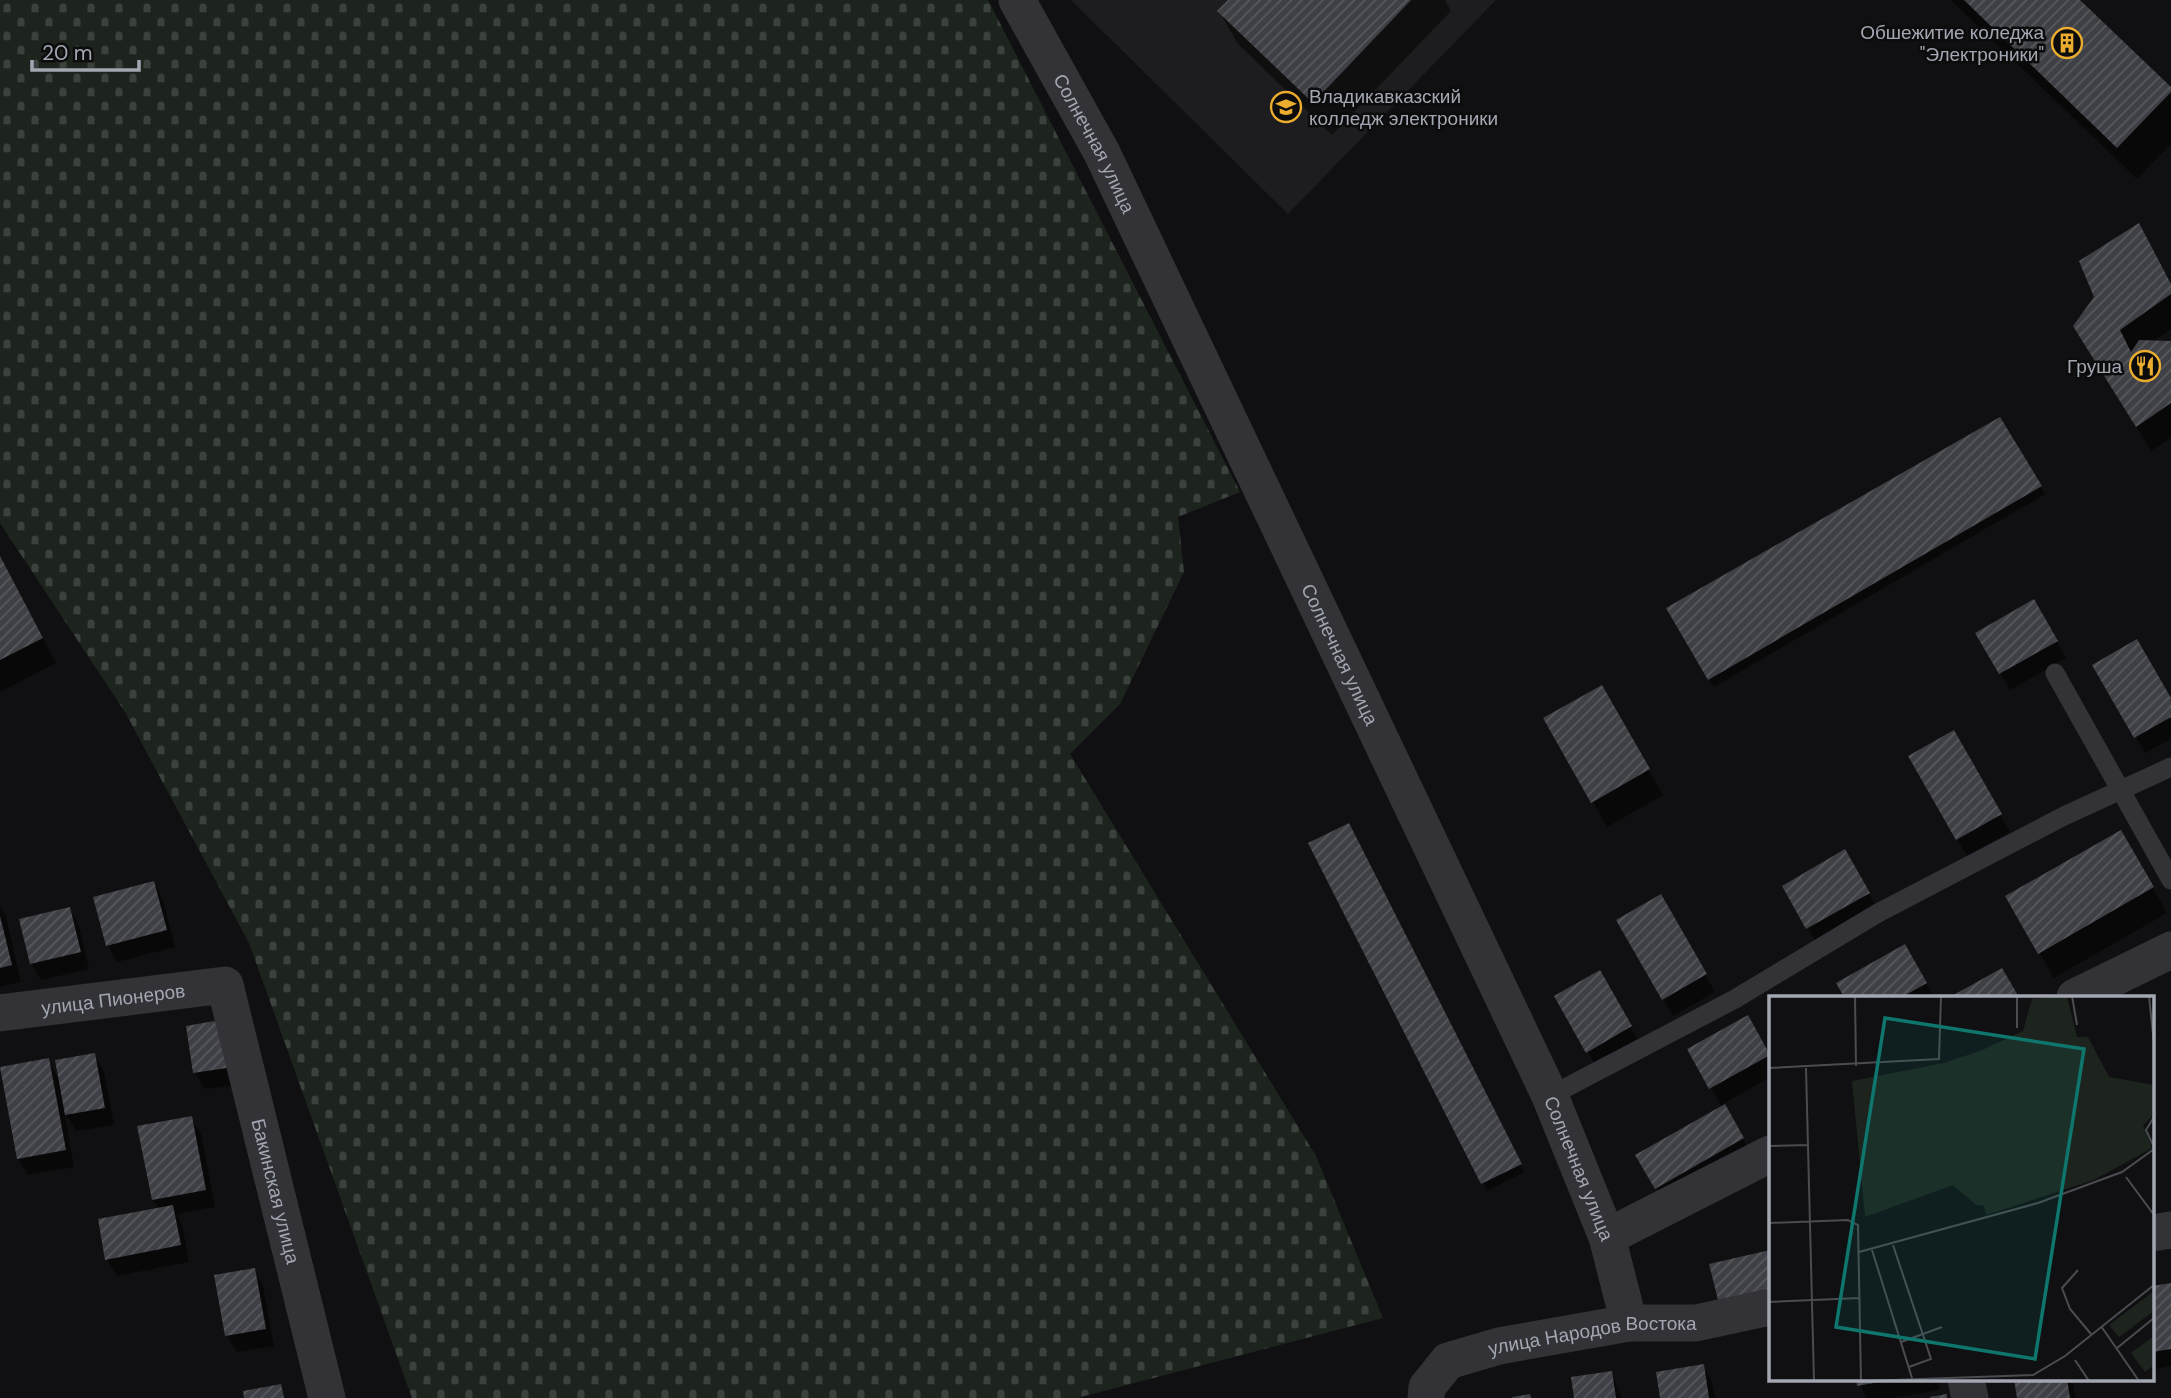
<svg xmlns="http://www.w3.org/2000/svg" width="2171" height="1398" font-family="'DM Sans',sans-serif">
<defs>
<pattern id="cemetery-stones" width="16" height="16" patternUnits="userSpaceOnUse" patternTransform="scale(1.75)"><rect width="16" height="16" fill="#1d241e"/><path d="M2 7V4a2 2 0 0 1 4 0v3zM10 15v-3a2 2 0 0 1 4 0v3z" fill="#3b413c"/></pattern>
<pattern id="building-hatch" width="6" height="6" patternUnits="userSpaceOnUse" patternTransform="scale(1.75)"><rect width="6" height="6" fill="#3f4045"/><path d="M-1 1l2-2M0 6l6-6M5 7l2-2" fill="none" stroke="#58595d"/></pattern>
</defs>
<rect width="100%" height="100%" fill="#101012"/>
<path fill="#1d1d1f" d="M1071,0H1496L1288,214Z"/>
<path fill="url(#cemetery-stones)" d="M0,0H988L1240,492L1178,517L1184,572L1120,704L1070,754L1316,1156L1383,1318L1077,1398H412L249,943L125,712L0,523Z"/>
<path fill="#0007" d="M1230,0H1445L1451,11L1332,135L1238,44L1219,11Z
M1951,0H2078L2171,89V144L2137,179Z
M2171,285V329L2152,342H2171V438L2151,451L2090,352Z
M2000,419L2045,494L1714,687L1668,608Z
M0,558L56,663L0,692Z
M2034,601L2066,658L2010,690L1978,633Z
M2095,665L2171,702V739L2145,753Z
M1601,687L1663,795L1607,827L1546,718Z
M1953,732L2010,832L1967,856L1910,757Z
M2121,832L2167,913L2054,978L2007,897Z
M1352,833L1524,1172L1487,1191L1311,844Z
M1845,852L1878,910L1817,944L1785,887Z
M154,883L163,900L175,947L117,962L108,945Z
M1661,896L1715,992L1673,1016L1618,920Z
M0,906L6,916L21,982L0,987Z
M70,909L79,926L89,969L41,980L31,963Z
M1905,946L1934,997H1846L1838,984Z
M1599,972L1640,1044L1597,1068L1557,997Z
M1747,1017L1770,1059V1077L1723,1104L1752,1155L1666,1205L1638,1155L1722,1107L1689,1050Z
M219,1022L236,1085L205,1089L195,1073Z
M94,1055L104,1072L114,1125L76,1131L64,1111L74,1167L28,1175L18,1159L2,1068L48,1060L60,1081Z
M191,1118L201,1134L215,1207L177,1214L182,1224L189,1262L117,1276L107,1259L159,1209L153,1200L140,1128Z
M254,1270L263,1286L274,1346L237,1352L227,1336L216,1276Z
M2171,1284V1366L2152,1370V1287Z
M1703,1365L1712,1382L1715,1398H1662Z
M1611,1373L1622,1398H1576Z
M1858,1379H1938L1940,1390L1892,1398H1866Z
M2015,1379H2072L2076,1398H2019Z"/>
<path fill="url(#building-hatch)" d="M1228,0H1411L1313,103L1217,11Z
M1964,0H2080L2171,87V92L2117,148Z
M2139,223L2171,284V294L2120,330L2131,352L2139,340L2171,341V403L2136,427L2073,326L2094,297L2079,261Z
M2000,417L2042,486L1708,680L1666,608Z
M0,556L43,638L0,660Z
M2034,599L2058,641L1999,674L1975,633Z
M2137,639L2171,698V717L2134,738L2092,665Z
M1602,685L1650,769L1591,803L1543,718Z
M1954,730L2002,814L1956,840L1908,756Z
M1349,823L1522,1164L1481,1184L1308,843Z
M2121,830L2154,887L2038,954L2005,896Z
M1845,849L1870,893L1806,929L1782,886Z
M154,881L167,930L106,946L93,897Z
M1661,894L1707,974L1662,1000L1616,920Z
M70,907L81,952L30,964L19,919Z
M0,916L12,965L0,968Z
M1905,944L1927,983L1902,997H1844L1836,983Z
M2002,968L2019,997H1950Z
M1600,970L1632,1026L1586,1053L1554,996Z
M1748,1015L1770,1055L1709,1089L1687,1049Z
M220,1020L227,1068L193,1073L186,1026Z
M95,1053L105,1108L65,1115L55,1060Z
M49,1058L66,1150L17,1159L0,1067Z
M1725,1104L1744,1138L1655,1189L1635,1155Z
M192,1116L206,1190L152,1200L137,1126Z
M173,1205L181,1245L105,1260L98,1219Z
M1770,1250V1293L1719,1304L1709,1264Z
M255,1268L266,1329L225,1336L214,1275Z
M2171,1283V1349L2152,1352V1286Z
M1704,1364L1709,1398H1660L1656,1372Z
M1612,1371L1616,1398H1574L1571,1377Z
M1856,1379H1890V1380L1857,1386Z
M2014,1379H2067L2070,1398H2017Z
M281,1384L284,1398H244L243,1391Z
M1530,1394L1531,1398H1513L1512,1397Z
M1947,1394V1398H1931L1930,1397Z"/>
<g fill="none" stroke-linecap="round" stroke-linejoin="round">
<path stroke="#323237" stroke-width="19" d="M2055,673L2171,880
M1550,1096L1735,999L1878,913L2064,816L2171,767"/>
<g stroke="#323237" stroke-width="37">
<path id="s1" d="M1017,0L1102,153L1550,1096L1607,1237L1629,1323"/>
<path d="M2075,997L2171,950"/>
<path id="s2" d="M0,1013L225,985L327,1398"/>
<path d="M2152,1233L2171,1230"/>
<path d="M1607,1237L1770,1154"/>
<path d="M1966,1379L1970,1398"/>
<path id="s3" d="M1426,1398L1427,1387L1448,1361L1499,1346L1629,1323H1696L1770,1307"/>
</g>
</g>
<defs>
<g id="building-ring" transform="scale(1.575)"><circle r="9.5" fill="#0c0c0d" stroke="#ecad2e" stroke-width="1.5"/><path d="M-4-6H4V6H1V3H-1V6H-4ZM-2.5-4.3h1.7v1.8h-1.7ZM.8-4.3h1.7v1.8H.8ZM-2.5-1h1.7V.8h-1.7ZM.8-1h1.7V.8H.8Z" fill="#ecad2e"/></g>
<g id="university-ring" transform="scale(1.575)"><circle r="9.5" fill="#0c0c0d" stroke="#ecad2e" stroke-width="1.5"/><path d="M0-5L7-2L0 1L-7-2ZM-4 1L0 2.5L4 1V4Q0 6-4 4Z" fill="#ecad2e"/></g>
<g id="restaurant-ring" transform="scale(1.575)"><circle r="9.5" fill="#0c0c0d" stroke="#ecad2e" stroke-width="1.5"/><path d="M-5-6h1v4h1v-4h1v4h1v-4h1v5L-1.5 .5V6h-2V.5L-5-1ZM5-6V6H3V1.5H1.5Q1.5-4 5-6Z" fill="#ecad2e"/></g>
</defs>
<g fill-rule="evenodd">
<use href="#building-ring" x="2067" y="43"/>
<use href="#university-ring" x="1286" y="107"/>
<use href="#restaurant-ring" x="2145" y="366"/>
</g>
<g text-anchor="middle" stroke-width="5" stroke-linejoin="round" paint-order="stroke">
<g font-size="19" fill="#a2a7b2" stroke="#0c0c0d" text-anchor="end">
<text x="2044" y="39">Обшежитие коледжа<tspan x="2044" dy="22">"Электроники"</tspan></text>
<text x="1309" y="103" text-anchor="start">Владикавказский<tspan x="1309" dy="22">колледж электроники</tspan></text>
<text x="2122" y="373">Груша</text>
</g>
<g font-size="19" fill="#a2a7b2" stroke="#0c0c0d">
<text dy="7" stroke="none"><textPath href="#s1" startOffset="163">Солнечная улица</textPath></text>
<text dy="7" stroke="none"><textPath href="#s1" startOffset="730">Солнечная улица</textPath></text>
<text dy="7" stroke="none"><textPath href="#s2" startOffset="114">улица Пионеров</textPath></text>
<text dy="7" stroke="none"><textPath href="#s1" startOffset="1297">Солнечная улица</textPath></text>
<text dy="7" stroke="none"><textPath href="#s2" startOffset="439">Бакинская улица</textPath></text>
<text dy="7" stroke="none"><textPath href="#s3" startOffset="192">улица Народов Востока</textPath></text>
</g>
</g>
<g transform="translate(1769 996)">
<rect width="385" height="385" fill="#101012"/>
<path d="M385,295V315L350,341L340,329ZM385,340V369L376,376L362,357Z" fill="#1d241e"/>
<path d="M298,0L308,41H319L340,81L385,89V119L374,129L383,152L325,184L217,219L215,210L207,209L184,189L96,221L83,85L175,67L211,55L254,35L263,3Z" fill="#1d241e"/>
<path fill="none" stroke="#4a4c52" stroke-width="2" d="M86,0L87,70M303,0L308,29M380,0L385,48M248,32V0M0,72L170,63L172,0M37,72L45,385M385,121L377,134L385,151M0,150L39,149M357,181L385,219M0,227L79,224L89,229L92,385M124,249L162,363L140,371M103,254L143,382M90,256L269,207L353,176L385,153M309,274L293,292L301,313L322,338M0,306L91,302M332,330L370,385M132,346L173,331M348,352L385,322M306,364L320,385M95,385L264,379L296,360L385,289"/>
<path fill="#0f766e" fill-opacity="0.15" stroke="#0f766e" stroke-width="3.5" d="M116,22L315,53L266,363L67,331Z"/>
<rect width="385" height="385" fill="none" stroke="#a2a7b2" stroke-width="3.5"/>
</g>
<path d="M32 60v10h107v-10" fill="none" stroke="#a2a7b2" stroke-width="3.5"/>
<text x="42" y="60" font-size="21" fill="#a2a7b2" stroke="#0c0c0d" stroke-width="5" paint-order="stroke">20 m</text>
</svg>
